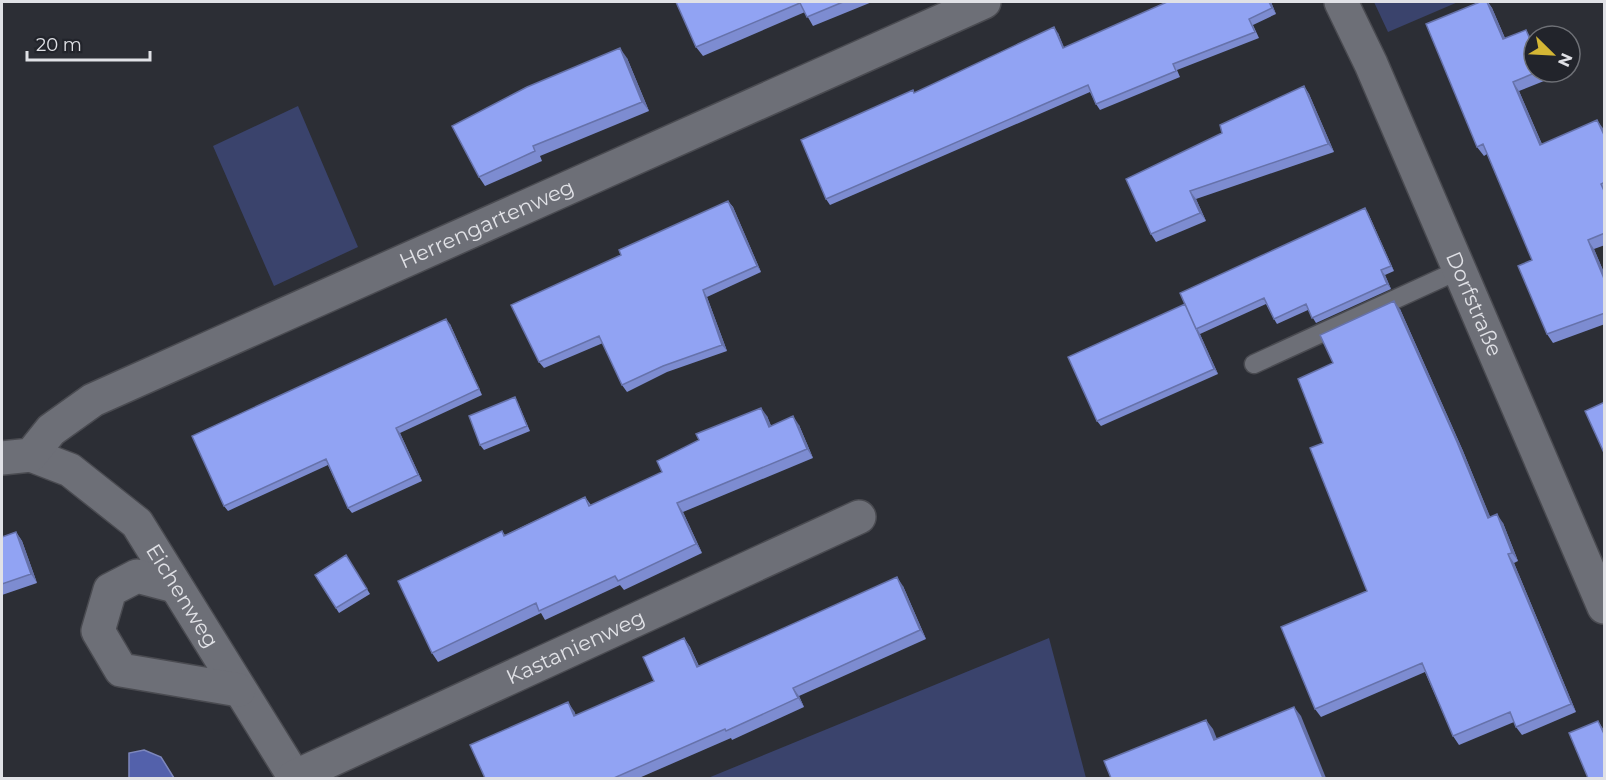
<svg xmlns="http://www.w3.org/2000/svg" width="1606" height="780" font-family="Montserrat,sans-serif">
<rect width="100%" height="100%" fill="#2c2e35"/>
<path fill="#3a436c" d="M1374,2H1458L1388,32Z
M298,106L358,247L274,286L213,146Z
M1049,638L1086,778H708Z"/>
<path fill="#5361ab" stroke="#7d87bd" stroke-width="1.5" d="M144,750L161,757L174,778H129V753Z"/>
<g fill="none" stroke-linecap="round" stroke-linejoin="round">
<g stroke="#4a4b51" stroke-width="21">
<path id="service" d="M1254,364L1459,270"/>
</g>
<g stroke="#4a4b51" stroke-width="36">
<g id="minor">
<path id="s1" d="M1341,2L1371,64L1604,607"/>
<path id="s2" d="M31,455L70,470L137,523L295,778"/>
<path id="s3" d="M2,458L31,455L51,430L93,400L984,2"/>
<path d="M175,586L137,576L110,590L98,631L121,670L239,690"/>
<path id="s4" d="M294,777L859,517"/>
</g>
</g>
<use href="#service" stroke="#6d6f77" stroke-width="18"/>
<use href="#minor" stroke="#6d6f77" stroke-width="33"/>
</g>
<path fill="#7d8cd1" d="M676,2H872L813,26L805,12L703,56L696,47Z
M1167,2H1271L1276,14L1253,25L1259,38L1177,70L1180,77L1100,110L1096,104L1090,92L830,205L826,199L915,93L1058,33L1064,48Z
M1480,2H1488L1492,8L1505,38L1532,39L1534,43V72H1546L1549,79L1519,91L1542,144L1603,129L1605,131V245L1594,249L1605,275V324L1553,343L1547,334L1532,260L1487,154L1484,156L1477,147Z
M627,58L649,111L540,156L542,161L485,186L479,177Z
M1304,86L1309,94L1334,152L1196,199L1206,221L1156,242L1151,234L1222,133Z
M728,201L733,207L761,272L707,297L727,351L667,372L627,392L622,385L603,343L544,368L539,362L621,255Z
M1365,208L1368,213L1394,271L1385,275L1391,289L1316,323L1308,310L1277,324L1274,319L1266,304L1200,334L1199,332L1218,374L1101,426L1097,421L1185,304Z
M1400,309L1463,451L1490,517L1503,523L1518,561L1514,563L1576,712L1522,735L1516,727L1514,722L1459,745L1453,736L1425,672L1321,717L1315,709L1367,591L1323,443L1333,363Z
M450,324L482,395L400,433L422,481L352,513L348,508L328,465L228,511L224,506Z
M515,397L518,403L530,431L484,450L480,445Z
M767,416L771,426L799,425L813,458L683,512L702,553L624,590L620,585L545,620L541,613L438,662L432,653L502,531L505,535L585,497L591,505L662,472Z
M16,532L22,541L37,583L2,595V537Z
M346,555L370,594L339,613L315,575Z
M903,586L926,639L799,696L804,707L732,740L731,738L639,778H485L574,711L576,716L654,681L684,638L690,647L699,666Z"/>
<path fill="#6672aa" d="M1269,2H1271L1276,14L1272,8Z
M1487,2L1492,8L1509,48L1503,39Z
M1054,27L1058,33L1067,54L1063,48Z
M1526,30L1534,43V49Z
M620,48L627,58L649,111L642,102Z
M1513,82L1519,91L1546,154L1540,145Z
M1304,86L1309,94L1334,152L1328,144Z
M1597,120L1605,131V137Z
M1190,191L1196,199L1206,221L1200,213Z
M728,201L733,207L761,272L757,266Z
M1365,208L1368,213L1394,271L1391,266Z
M1588,240L1594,249L1605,275V281Z
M1381,270L1385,275L1391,289L1387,284Z
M703,290L707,297L727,351L722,345Z
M1394,301L1400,309L1463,451L1494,526L1488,518Z
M1185,304L1199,332L1218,374L1214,369Z
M446,319L450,324L482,395L479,389Z
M761,408L767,416L775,435L769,427Z
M793,416L799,425L813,458L807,449Z
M396,428L400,433L422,481L418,475Z
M677,503L683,512L702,553L696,544Z
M1497,514L1503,523L1518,561L1512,553Z
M16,532L22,541L37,583L31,574Z
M1508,554L1514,563L1576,712L1571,704Z
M897,577L903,586L926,639L920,630Z
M684,638L690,647L703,676L697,667Z
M793,688L799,696L804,707L798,698Z
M568,702L574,711L580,725L574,716Z
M1294,707L1301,716L1326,778H1323Z
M1206,720L1213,729L1221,749L1214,740Z
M1598,721L1604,730L1605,736Z"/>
<path fill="#91a3f3" stroke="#6672aa" stroke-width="1.5" d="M676,2H843L807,17L800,3L696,47Z
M1167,2H1269L1272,8L1249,19L1255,32L1173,64L1176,71L1096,104L1088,85L826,199L801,140L913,90L914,93L1054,27L1063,48Z
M1480,2H1487L1503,39L1526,30L1534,49V72H1537L1513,82L1540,145L1597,120L1605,137V182L1601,184L1605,193V233L1588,240L1605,281V313L1547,334L1518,266L1532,260L1483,144L1477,147L1426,24Z
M620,48L642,102L533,146L535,151L479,177L452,126L527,87Z
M1304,86L1328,144L1190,191L1200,213L1151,234L1126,179L1222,133L1220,125Z
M728,201L757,266L703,290L722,345L663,366L622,385L599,336L539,362L511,305L621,255L619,250Z
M1365,208L1391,266L1381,270L1387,284L1312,318L1306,304L1274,319L1264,298L1196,329L1180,293Z
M1394,301L1457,442L1488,518L1497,514L1512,553L1508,554L1571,704L1516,727L1510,712L1453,736L1422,663L1315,709L1281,627L1367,591L1310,448L1323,443L1298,379L1333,363L1320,335Z
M1185,304L1214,369L1097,421L1068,357Z
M446,319L479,389L396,428L418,475L348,508L326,459L224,506L192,436Z
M515,397L527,426L480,445L469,416Z
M1605,402V455L1585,411Z
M761,408L769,427L793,416L807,449L677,503L696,544L618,581L615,576L539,611L536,603L432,653L398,581L502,531L504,536L585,497L589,506L662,472L657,461L699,440L696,434Z
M16,532L31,574L2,584V537Z
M346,555L367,589L336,608L315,575Z
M897,577L920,630L793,688L798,698L726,731L725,729L614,778H485L470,745L568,702L574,716L654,681L643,657L684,638L697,667Z
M1294,707L1323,778H1111L1104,761L1206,720L1214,740Z
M1598,721L1605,736V778H1588L1569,733Z"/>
<g text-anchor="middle" stroke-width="6" stroke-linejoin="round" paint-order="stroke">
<g font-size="21" fill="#e0e1e6" stroke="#22242b">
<text dy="7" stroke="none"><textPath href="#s3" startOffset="544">Herrengartenweg</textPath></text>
<text dy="7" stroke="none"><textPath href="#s1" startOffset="330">Dorfstraße</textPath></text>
<text dy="7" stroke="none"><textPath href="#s2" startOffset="213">Eichenweg</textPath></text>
<text dy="7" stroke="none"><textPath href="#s4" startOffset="310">Kastanienweg</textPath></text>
</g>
</g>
<rect width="1606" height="780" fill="none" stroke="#e0e1e6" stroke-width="6"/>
<g transform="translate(1552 54) rotate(114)"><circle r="28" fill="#22242b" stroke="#6e7076" stroke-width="1.5"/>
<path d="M0-4.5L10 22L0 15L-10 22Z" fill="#d4b635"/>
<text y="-9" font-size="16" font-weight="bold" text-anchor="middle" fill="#e0e1e6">N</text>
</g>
<path d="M27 51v9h123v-9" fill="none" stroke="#e0e1e6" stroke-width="3"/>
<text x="36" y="51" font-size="18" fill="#e0e1e6" stroke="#22242b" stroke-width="4.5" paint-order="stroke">20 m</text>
</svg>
